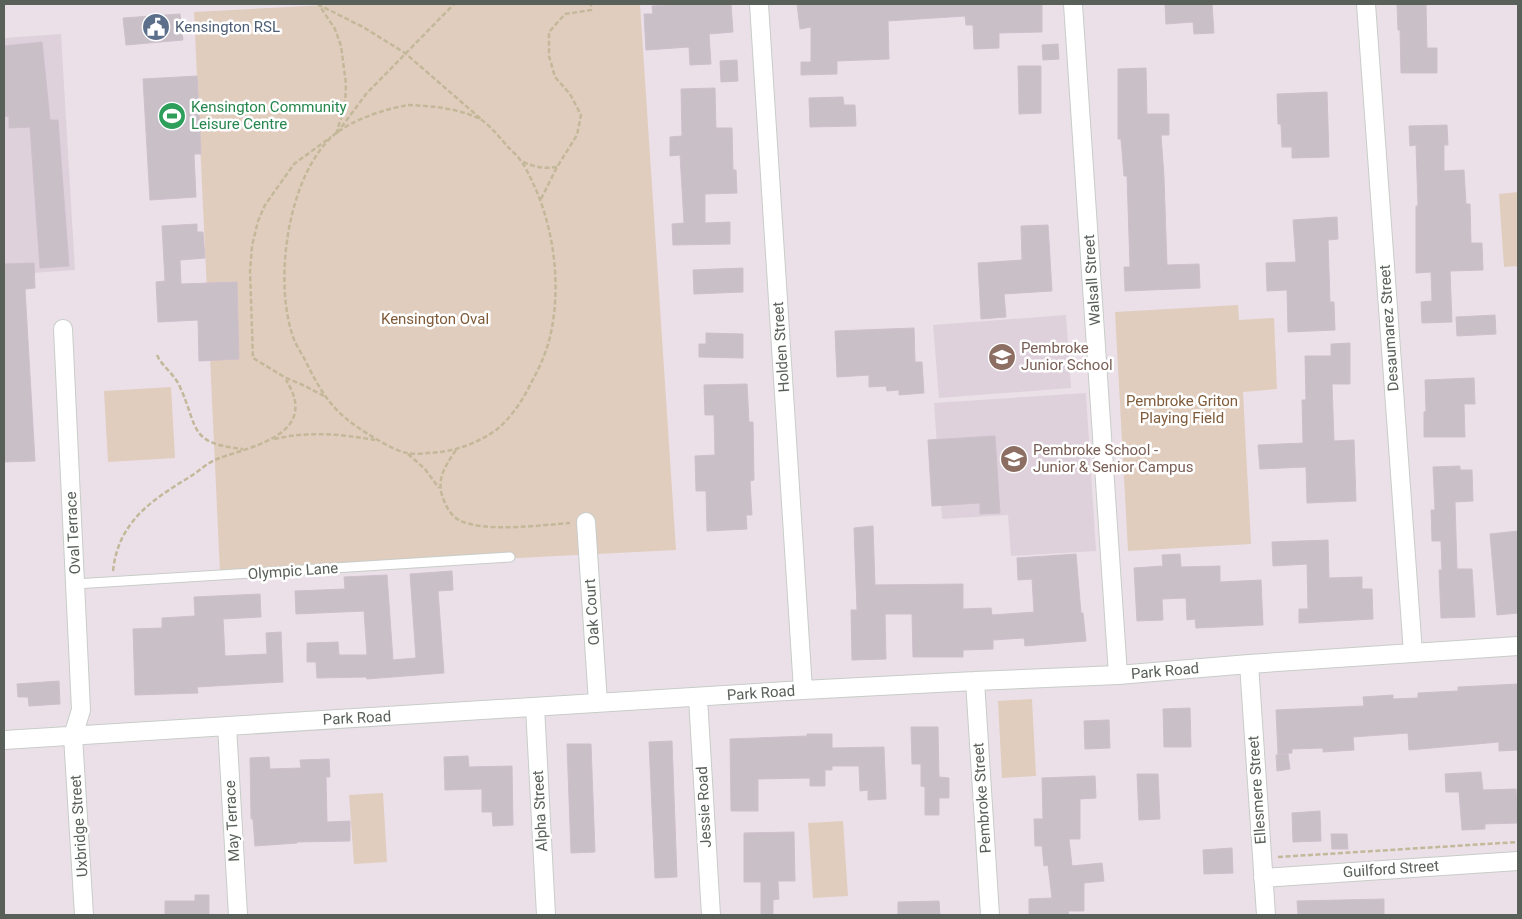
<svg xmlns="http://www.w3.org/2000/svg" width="1522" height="919" font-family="Roboto,sans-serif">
<rect width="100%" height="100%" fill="#ebe0e8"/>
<path fill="#ded1db" d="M61,34L75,270L4,275V38Z
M1066,315L1071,388L939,398L933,325Z
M1086,393L1096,551L1011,556L1008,515L942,519L934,403Z"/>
<path fill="#e1cdbe" d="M347,4H640L676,550L220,573L194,12Z
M1518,192V266L1504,267L1499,194Z
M1238,305L1239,320L1274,318L1277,389L1243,392L1251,544L1128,551L1115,312Z
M171,387L175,458L108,462L104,391Z
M1032,699L1036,776L1002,778L998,701Z
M383,793L387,862L354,864L349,795Z
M843,821L848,896L813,898L808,823Z"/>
<path fill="#c8bfc7" stroke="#cfbfcd" d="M678,4H731L733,32L709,34L711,64L690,65L689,47L646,50L644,14H653L652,6Z
M797,4H1042V32L999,33V48L974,49L973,25H966L965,16L888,21L889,59L837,61V74L801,75V62H811V27L800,29Z
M1165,4H1212L1214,33L1194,34L1193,22L1166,24Z
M1397,4H1426L1427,48H1437V73H1401L1400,30H1398Z
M180,14L183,40L126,45L123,18Z
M42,42L50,120H58L69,266L40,268L30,127L9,128V116L4,117V46Z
M1058,44L1059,59L1043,60L1042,45Z
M737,60L738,81L721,82L720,61Z
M1018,66H1041V113L1019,114Z
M1146,68L1147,114H1169V135H1161L1164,177L1167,265L1199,264L1200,288L1125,291L1124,267H1130L1127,176H1124L1121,139H1118V69Z
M197,76L201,154H194L196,197L150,200L143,79Z
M715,88L716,128H732L733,170H736L737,193L705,194V223L730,222V244L673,245L672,224L684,223L680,155L670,156V137L682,136L681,89Z
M1327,92L1329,157L1292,158V147H1282L1281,124H1278L1277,94Z
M843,97L844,105H855L856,126L810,127L809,98Z
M1447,125L1448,145H1444V171L1464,170L1466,204H1470L1471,243H1482L1483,270L1450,271L1452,322L1422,323L1421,302L1432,301L1431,272L1416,273V206H1418L1416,145L1410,146L1409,126Z
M1337,217L1338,239L1328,240L1330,302H1334L1335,330L1288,332L1287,290L1267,291L1266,263L1296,262L1293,220Z
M197,224V232H203L205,258L180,260L181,284L237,282L239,359L199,361L198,320L158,322L156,282L165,281L162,226Z
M1048,225L1052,291L1004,294L1006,317L981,319L978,263L1022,260L1021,226Z
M34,263L35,288L25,289L35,461L4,462V264Z
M743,268V292L694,294L693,270Z
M1495,315L1496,334L1457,336L1456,317Z
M914,328L915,362H922L924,393L899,395V390L887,391L886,386L869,387V375L837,377L835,331Z
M706,333L743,334V358L699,357V344H706Z
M1350,343V384H1332L1334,441L1354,440L1356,501L1307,503L1306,467L1260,469L1258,445L1303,443L1302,400H1306L1305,356H1331V344Z
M1474,378L1475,404H1464L1465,437H1424V412L1426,411L1425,380Z
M747,384L749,422H753L754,480L750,481L752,515H746L747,529L707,531L706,491H696L695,456L715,455L714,415H705L704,385Z
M995,436L1000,513L980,514V503L932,506L928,440Z
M1460,466V470H1472L1473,501L1455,502L1457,569H1472L1475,617L1441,618L1439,570H1442L1441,541H1432L1431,510H1435L1433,467Z
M873,526L875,585L963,584V609L991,608L992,615L1034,612L1032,579L1018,580L1017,558L1076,554L1081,613H1083L1086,641L1025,646L1024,638L993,640V649L963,650V657H913L912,614H885L886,659L852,660L851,610H857L854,528Z
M1518,531V613L1497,615L1490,534Z
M1328,540L1329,578L1362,577V589H1372L1373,619L1299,623V609H1308L1307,564L1273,566L1272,542Z
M1180,554L1181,567L1220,566V582L1261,580L1263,625L1196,628L1195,619L1187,620L1186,598L1162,599L1163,620L1137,621L1134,568L1163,566L1162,555Z
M452,571L453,590L438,591L444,673L367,679L366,677L317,678L316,662H307V643L338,642L339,655H367L364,611L296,614L295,591L345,589L344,577L387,575L393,660L416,658L410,574Z
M260,594L261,617L223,619L225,656L267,654L266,633L281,632L283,682L197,687L198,693L135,695L133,629L162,628V618L195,616L194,597Z
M59,681L60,704L29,706L28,697H18L17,684Z
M1518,684V750L1499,751V742L1409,750L1408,733L1353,737L1354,750L1323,752V748L1292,749V753L1278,754L1276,710L1364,706L1363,697L1393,695V699L1418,698V693L1458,691V687Z
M1190,708L1191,747H1164L1163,709Z
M1109,720L1110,748L1085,749L1084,721Z
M911,727H938L939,777L949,778V798H939V815H925V787L921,786V764H912Z
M807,734H832V748L884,747L886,799L868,800V790L860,791L859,766H832V770H825V786H810V778L758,779V811H731L730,739L807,736Z
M672,741L677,877L655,878L649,742Z
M567,744H591L595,852L571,853Z
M1288,754L1290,769L1277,771L1276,755Z
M468,756L469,767L512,766L513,825L493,826L492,812H482V789L445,790L444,757Z
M269,757L270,769L301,768L300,760L329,759L330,777H326L327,822L350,821V841L297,842V843L255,846L253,819H251L250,758Z
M1481,772L1483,790L1516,789L1518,823L1485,824V829L1462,830L1459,792H1446L1445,774Z
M1137,774H1158L1160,819L1139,820Z
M1095,776L1096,798L1080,799V839H1069L1072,866L1102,863L1104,881L1084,883V911H1068L1069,915H1029V899L1052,898L1048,865L1044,866L1042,846H1035L1034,819H1043L1042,778Z
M1320,811L1321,841L1293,842L1292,813Z
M794,832L795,881H778L779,899L773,900V915H761V882H744V833Z
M1331,834H1347L1348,849H1332Z
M1232,848L1233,873L1204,874L1203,850Z
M195,895H209V915H165V901H195Z
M1384,899V915H1298L1297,901Z
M939,901L940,915H898V902Z"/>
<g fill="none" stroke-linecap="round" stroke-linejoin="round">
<g stroke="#c7cdc8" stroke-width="11">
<path id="service" d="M75,584L510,557"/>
</g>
<g stroke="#c7cdc8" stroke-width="20">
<path id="minor" d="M759,4L803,690
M1073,4L1118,675
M1366,4L1413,653
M63,329L81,710L73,736L84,915
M586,522L598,703
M1249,664L1266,915
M975,681L990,915
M698,698L711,915
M535,707L546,915
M227,726L238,915
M4,740L803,690L975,681L1118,675L1249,664L1518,646
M1263,878L1518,861"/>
</g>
<path stroke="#c3b899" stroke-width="2.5" stroke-dasharray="5 2.5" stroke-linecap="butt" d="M408,105C432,106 457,108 480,119C490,125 500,138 508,147C512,151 518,156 521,161C525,166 528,173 531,179C554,225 562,286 550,337C546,353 539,369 531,383C523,400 511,418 496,430C475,445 452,452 427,453C421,454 413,454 407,453C395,451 378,440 368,434C333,413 322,394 305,360C302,354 298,348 295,342C272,286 287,174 335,134C354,119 385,109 408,105Z
M337,133L366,94L454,4
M336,134L345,105L346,84L341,46L335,29L319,5L363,27L405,53L481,119
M523,162C535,167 544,169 557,167
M541,199L557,167L577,135L581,115L570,94L555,77L549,56V32L565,14L591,10V4
M157,355L159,359C165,368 176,377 180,387C199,429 188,443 243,449
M324,396L303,385L286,378L253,358L250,271L252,246L258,221L265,205L294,164L331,137
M274,439C310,431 339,434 375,440
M456,450C443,469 435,482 445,503C448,510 453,517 459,520C484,533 542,525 570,523
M408,454L425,469L439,488
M113,571C118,523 150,501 188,478C198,472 207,463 217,459C240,450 290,441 295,412C297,400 292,390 286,380
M1278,857L1518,842"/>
<use href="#service" stroke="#fff" stroke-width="9"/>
<use href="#minor" stroke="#fff" stroke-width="18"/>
</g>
<defs>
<g id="civic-disc" transform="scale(1.4375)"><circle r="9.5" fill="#5c6f8a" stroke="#fff"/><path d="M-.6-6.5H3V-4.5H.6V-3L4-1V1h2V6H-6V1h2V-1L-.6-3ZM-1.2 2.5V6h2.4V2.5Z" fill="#fff"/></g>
<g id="stadium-disc" transform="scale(1.4375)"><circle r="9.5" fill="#2e9e5b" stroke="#fff"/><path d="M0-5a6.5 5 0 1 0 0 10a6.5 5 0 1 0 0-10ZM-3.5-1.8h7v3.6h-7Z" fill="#fff"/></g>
<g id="school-disc" transform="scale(1.4375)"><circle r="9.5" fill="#8d6e63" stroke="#fff"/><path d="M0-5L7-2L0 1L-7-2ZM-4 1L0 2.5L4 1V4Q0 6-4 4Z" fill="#fff"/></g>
</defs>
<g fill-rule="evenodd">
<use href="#civic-disc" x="156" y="27"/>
<use href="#stadium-disc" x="172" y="116"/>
<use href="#school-disc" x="1002" y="357"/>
<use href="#school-disc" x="1014" y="459"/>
</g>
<g text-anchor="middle" stroke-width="5" stroke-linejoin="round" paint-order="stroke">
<g font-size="15" fill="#4e5e75" stroke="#fff" text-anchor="start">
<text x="175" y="32">Kensington RSL</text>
</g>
<g font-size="15" fill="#27864d" stroke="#fff" text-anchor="start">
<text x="191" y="112">Kensington Community<tspan x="191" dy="17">Leisure Centre</tspan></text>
</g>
<g font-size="15" fill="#596059" stroke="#fff">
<text transform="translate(1092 280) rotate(-94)" y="5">Walsall Street</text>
<text transform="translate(1389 328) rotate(-94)" y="5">Desaumarez Street</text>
<text transform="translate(781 347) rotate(-94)" y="5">Holden Street</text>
<text transform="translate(73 533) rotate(-93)" y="5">Oval Terrace</text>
<text transform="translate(293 571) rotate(-4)" y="5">Olympic Lane</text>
<text transform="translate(592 612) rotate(-94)" y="5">Oak Court</text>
<text transform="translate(1165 671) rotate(-5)" y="5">Park Road</text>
<text transform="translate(761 693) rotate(-4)" y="5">Park Road</text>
<text transform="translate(357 718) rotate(-3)" y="5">Park Road</text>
<text transform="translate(1257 790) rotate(-94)" y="5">Ellesmere Street</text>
<text transform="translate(982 798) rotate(-94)" y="5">Pembroke Street</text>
<text transform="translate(704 807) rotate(-93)" y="5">Jessie Road</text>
<text transform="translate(540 811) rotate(-93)" y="5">Alpha Street</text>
<text transform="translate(232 821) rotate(-93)" y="5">May Terrace</text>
<text transform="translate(79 826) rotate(-94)" y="5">Uxbridge Street</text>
<text transform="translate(1391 869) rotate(-4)" y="5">Guilford Street</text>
</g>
<g font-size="15" fill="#7f5b39" stroke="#fff">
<text x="435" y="324">Kensington Oval</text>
<text x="1182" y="406">Pembroke Griton<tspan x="1182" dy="17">Playing Field</tspan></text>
</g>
<g font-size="15" fill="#785e54" stroke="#fff" text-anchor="start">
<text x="1021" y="353">Pembroke<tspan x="1021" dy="17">Junior School</tspan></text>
<text x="1033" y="455">Pembroke School -<tspan x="1033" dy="17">Junior &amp; Senior Campus</tspan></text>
</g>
</g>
<rect width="1522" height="919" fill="none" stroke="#596059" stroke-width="10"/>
</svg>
